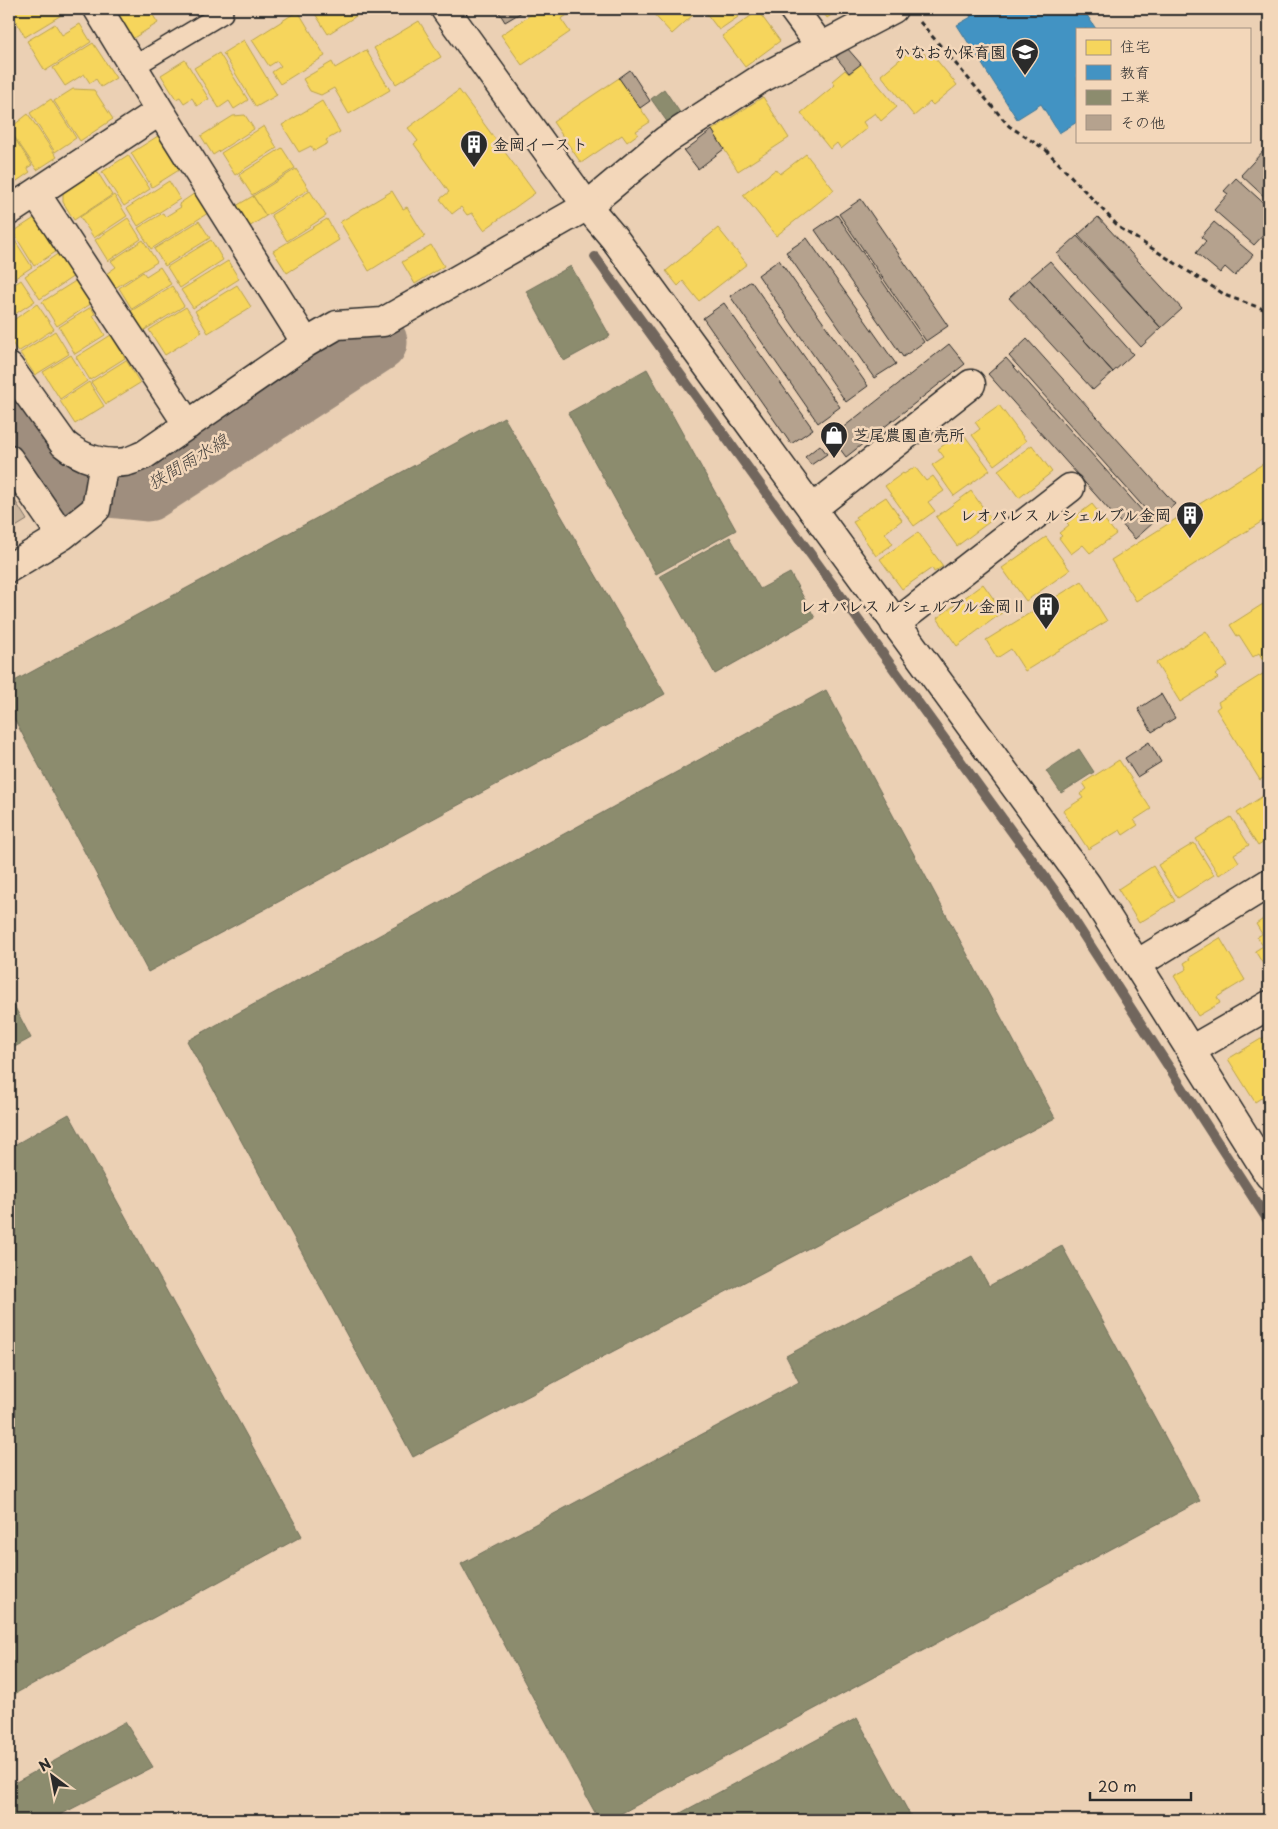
<svg xmlns="http://www.w3.org/2000/svg" width="1278" height="1829" font-family="'Playpen Sans','Klee One',sans-serif">
<rect width="100%" height="100%" fill="#ebd0b4"/>
<filter id="ink" filterUnits="userSpaceOnUse"><feTurbulence type="fractalNoise" baseFrequency=".02" numOctaves="2"/><feDisplacementMap in="SourceGraphic" scale="10" xChannelSelector="R" yChannelSelector="G"/><feConvolveMatrix kernelMatrix="1 2 1 2 8 2 1 2 1" color-interpolation-filters="sRGB"/></filter>
<g filter="url(#ink)">
<path fill="#cbb59d" stroke="#7b7064" d="M9,491L27,520L9,531Z"/>
<path fill="#f6d55c" stroke="#b9a24d" d="M9,9H67L68,11L25,37Z
M114,9H149L158,23L132,39Z
M312,9H367L328,34Z
M539,9H565L569,14L561,19L570,32L522,65L501,35Z
M649,9H690L694,14L672,34Z
M703,9H740L735,13L738,17L719,30Z
M821,9H840L827,18Z
M298,11L325,56L280,84L272,72L281,66L277,61L269,66L252,40Z
M758,11L780,41L745,67L722,36Z
M419,21L441,57L396,84L374,48Z
M55,24L62,35L80,24L91,42L45,71L27,41Z
M244,40L277,95L256,107L223,53Z
M93,43L116,78L101,87L96,79L90,83L84,74L65,86L53,68Z
M917,45L927,57L931,53L957,85L933,105L930,102L914,116L881,75Z
M366,50L390,90L349,114L334,88L321,95L310,91L303,79L332,62L335,68Z
M219,53L248,100L234,109L229,101L219,108L194,68Z
M185,60L209,99L197,106L192,98L184,103L180,97L176,99L161,75Z
M861,64L897,107L881,121L875,113L863,122L867,128L841,149L837,143L830,149L801,113L835,85L832,81L845,70L849,74Z
M619,78L650,122L636,131L638,134L627,142L622,135L581,163L553,122Z
M73,89L94,90L113,119L80,141L54,101Z
M459,90L535,193L484,230L472,213L467,215L461,207L452,214L440,199L449,192L414,144L418,141L408,128Z
M763,97L789,138L738,171L712,130Z
M51,99L76,138L55,152L30,113Z
M322,101L340,132L326,140L328,143L314,151L311,146L299,152L282,125Z
M28,114L57,157L37,170L9,129Z
M245,115L254,129L213,155L201,136L233,116Z
M264,126L277,148L235,175L221,153Z
M9,130L32,165L27,168L30,172L14,183L9,174Z
M158,136L179,170L152,187L131,153Z
M282,148L295,168L252,195L239,175Z
M806,154L834,190L776,236L743,195L776,169L780,174Z
M128,155L150,189L124,206L102,172Z
M296,169L309,189L266,216L253,196Z
M96,170L112,195L74,220L63,202V191Z
M9,178L16,189L9,193Z
M169,181L180,199L138,226L127,208Z
M310,191L326,216L287,241L271,215Z
M392,191L403,209L407,207L425,236L369,271L340,222Z
M195,193L208,213L151,249L138,228L163,213L165,217L181,207L179,204Z
M114,195L127,216L94,238L80,217Z
M253,196L266,216L249,227L236,206Z
M36,217L57,251L34,266L13,232Z
M128,218L141,239L108,261L95,240Z
M327,219L339,240L287,273L273,251Z
M199,221L210,238L165,266L154,249Z
M718,228L747,264L699,301L683,281L678,286L666,271Z
M12,236L32,267L9,282V238Z
M143,240L157,262L115,288L106,274L116,267L111,261Z
M211,240L223,260L180,288L167,267Z
M431,245L444,266L415,284L402,262Z
M59,253L74,276L40,299L25,276Z
M228,261L239,279L193,308L181,290Z
M160,267L171,284L132,309L119,288L143,272L146,276Z
M21,280L35,301L9,318V288Z
M77,280L92,303L57,326L42,302Z
M237,285L251,307L208,333L195,311Z
M172,286L184,306L143,331L131,311Z
M37,304L54,329L18,352L9,338V323Z
M91,307L95,314L93,315L105,335L75,354L59,327Z
M186,307L202,332L165,355L149,330Z
M55,331L69,354L35,375L20,353Z
M111,335L125,358L90,380L76,357Z
M71,355L87,381L60,399L43,372Z
M126,360L140,383L106,404L91,382Z
M89,382L104,406L75,424L60,401Z
M999,405L1026,441L994,465L972,435L980,429L975,422Z
M962,432L990,470L954,496L932,465L944,457L938,449Z
M1032,445L1052,472L1019,498L998,470Z
M1269,460V517L1136,601L1111,560Z
M915,467L926,481L933,476L944,491L928,502L935,511L914,526L885,486L903,473L904,474Z
M971,491L992,520L957,546L936,517Z
M886,497L902,520L885,533L893,544L876,556L853,522L857,520L855,517Z
M1092,504L1116,534L1090,553L1083,545L1071,554L1059,538L1062,536L1059,533L1069,525L1067,523Z
M918,532L943,566L934,572L932,568L902,589L880,559Z
M1046,537L1070,570L1026,601L1002,568Z
M1082,581L1107,621L1025,671L1011,649L997,658L986,640Z
M983,584L1003,612L957,646L937,618Z
M1263,604L1269,615V656L1263,660L1259,653L1253,657L1239,635L1237,636L1230,625Z
M1206,631L1228,666L1215,675L1218,678L1180,702L1156,663Z
M1269,670V780L1267,781L1265,777L1260,780L1216,709L1220,706L1218,702Z
M1119,760L1151,809L1134,820L1138,825L1123,835L1120,830L1088,849L1063,811L1083,798L1080,794L1087,789L1083,783Z
M1269,792V839L1258,846L1237,813Z
M1231,817L1249,845L1234,854L1239,862L1219,875L1196,839Z
M1194,843L1214,875L1178,898L1158,865Z
M1153,866L1175,901L1139,923L1118,889Z
M1269,915V972H1268L1255,951L1263,946L1257,937L1262,934L1256,924Z
M1220,938L1245,980L1217,997L1220,1003L1198,1016L1174,976L1187,969L1184,963L1190,959L1189,957Z
M1269,1034V1093L1255,1102L1228,1059Z"/>
<path fill="#4393c3" stroke="#3c7495" d="M966,9H1083L1096,29H1077V122L1059,133L1041,104L1017,119L957,25L971,17Z"/>
<path fill="#8c8c6e" stroke="#6f6f5a" d="M664,89L681,114L668,123L651,99Z
M571,266L610,336L564,361L526,291Z
M647,369L736,530L656,574L568,413Z
M504,417L665,694L148,972L9,709V684Z
M730,537L760,589L790,573L815,618L715,674L660,576Z
M826,690L1055,1118L413,1457L187,1041Z
M1079,749L1094,772L1061,793L1046,771Z
M9,996L31,1038L9,1050Z
M69,1114L302,1536L9,1697V1148Z
M1062,1246L1200,1501L609,1820H599L461,1564L799,1382L786,1356L972,1256L989,1286Z
M857,1718L913,1820H677L675,1816Z
M125,1722L153,1767L50,1820H9V1786Z"/>
<g fill="none" stroke-linecap="round" stroke-linejoin="round">
<path stroke="#71665d" stroke-width="10" d="M595,257L1057,894L1269,1222"/>
<path stroke="#9f8e7e" stroke-width="61" d="M9,410L59,482L147,491L377,342"/>
</g>
<path fill="#b5a28e" stroke="#2b2b2b" d="M497,9H527L505,22Z
M847,48L861,64L849,73L836,57Z
M630,70L650,101L640,108L619,78Z
M712,130L724,149L698,169L684,151Z
M1265,149L1269,153V201L1241,175Z
M1236,178L1269,208L1266,212L1269,214V221L1264,227L1268,230L1254,245L1214,210L1228,194L1224,191Z
M861,199L948,326L926,341L839,214Z
M837,215L924,342L903,357L815,230Z
M1098,217L1182,309L1161,328L1078,235Z
M1214,222L1253,255L1235,276L1225,267L1220,273L1196,253L1206,241L1201,237Z
M1077,236L1161,328L1141,347L1057,254Z
M807,238L896,364L874,378L786,252Z
M779,260L868,386L846,402L758,275Z
M1050,261L1133,354L1113,372L1029,279Z
M1029,279L1113,372L1093,390L1009,298Z
M751,281L840,407L818,423L730,296Z
M724,303L813,429L791,444L703,318Z
M1027,339L1175,504L1156,521L1009,356Z
M949,344L965,364L846,457L831,437Z
M1006,358L1153,523L1135,539L988,374Z
M820,445L827,454L811,465L805,457Z
M1161,694L1175,718L1152,732L1138,709Z
M1149,742L1161,762L1137,777L1125,758Z"/>
<g fill="none" stroke-linecap="round" stroke-linejoin="round">
<g stroke="#2b2b2b" stroke-width="22">
<path id="lane" d="M133,67L223,13"/>
</g>
<g stroke="#2b2b2b" stroke-width="31">
<path id="street" d="M98,9L160,111
M793,9L821,47
M36,194L188,425
M9,211L160,111L306,343
M9,367L64,444C81,458 103,465 125,462C131,461 138,457 144,455L306,343L337,325L383,322L587,206L666,140L760,79L893,9
M9,459L62,536
M812,509L971,384
M9,568L62,536L96,509L104,462
M895,624L1070,488
M1137,964L1269,883
M1191,1050L1269,1005"/>
</g>
<g stroke="#2b2b2b" stroke-width="31">
<path id="secondary" d="M445,9L587,206L614,238L1087,885L1269,1175"/>
</g>
<path stroke="#2b2b2b" stroke-width="3" stroke-dasharray="5 4" stroke-linecap="butt" d="M920,22L1009,126L1046,150L1120,228L1227,296L1269,311"/>
<use href="#lane" stroke="#f3d7ba" stroke-width="19"/>
<use href="#street" stroke="#f3d7ba" stroke-width="28"/>
<use href="#secondary" stroke="#f3d7ba" stroke-width="28"/>
</g>
</g>
<defs>
<g id="school-pin" transform="scale(1.4375)"><path d="M0 17L-7.5 6A9.5 9.5 0 1 1 7.5 6Z" fill="#2b2b2b" stroke="#f3d7ba"/><path d="M0-5L7-2L0 1L-7-2ZM-4 1L0 2.5L4 1V4Q0 6-4 4Z" fill="#fff"/></g>
<g id="building-pin" transform="scale(1.4375)"><path d="M0 17L-7.5 6A9.5 9.5 0 1 1 7.5 6Z" fill="#2b2b2b" stroke="#f3d7ba"/><path d="M-4-6H4V6H1V3H-1V6H-4ZM-2.5-4.3h1.7v1.8h-1.7ZM.8-4.3h1.7v1.8H.8ZM-2.5-1h1.7V.8h-1.7ZM.8-1h1.7V.8H.8Z" fill="#fff"/></g>
<g id="shop-pin" transform="scale(1.4375)"><path d="M0 17L-7.5 6A9.5 9.5 0 1 1 7.5 6Z" fill="#2b2b2b" stroke="#f3d7ba"/><path d="M-5-2.5h2.3a2.7 3.5 0 0 1 5.4 0H5L5.5 6h-11ZM-1.5-2.5h3a1.5 2.3 0 0 0-3 0Z" fill="#fff"/></g>
</defs>
<g fill-rule="evenodd">
<use href="#school-pin" x="1025" y="52"/>
<use href="#building-pin" x="474" y="144"/>
<use href="#shop-pin" x="834" y="435"/>
<use href="#building-pin" x="1190" y="515"/>
<use href="#building-pin" x="1046" y="606"/>
</g>
<g text-anchor="middle" stroke-width="5" stroke-linejoin="round" paint-order="stroke">
<g font-size="16" font-weight="bold" fill="#2b2b2b" stroke="#f3d7ba" text-anchor="end">
<text x="1006" y="58">かなおか保育園</text>
<text x="493" y="150" text-anchor="start">金岡イースト</text>
<text x="853" y="441" text-anchor="start">芝尾農園直売所</text>
<text x="1171" y="521">レオパレス ルシェルブル金岡</text>
<text x="1027" y="612">レオパレス ルシェルブル金岡Ⅱ</text>
</g>
<g font-size="18" font-style="italic" fill="#484440" stroke="#f3d7ba">
<text transform="translate(188 462) rotate(-31)" y="6">狭間雨水線</text>
</g>
</g>
<rect width="1278" height="1829" fill="none" stroke="#f3d7ba" stroke-width="30"/>
<rect x="15" y="15" width="1248" height="1799" fill="none" stroke="#2b2b2b" stroke-width="2" filter="url(#ink)"/>
<rect x="1076" y="28" width="175" height="115" fill="#f3d7ba" stroke="#a39281"/>
<rect x="1086" y="40" width="25" height="15" fill="#f6d55c" stroke="#a39281"/>
<text x="1120" y="52" font-size="15" fill="#2b2b2b">住宅</text>
<rect x="1086" y="65" width="25" height="15" fill="#4393c3" stroke="#a39281"/>
<text x="1120" y="78" font-size="15" fill="#2b2b2b">教育</text>
<rect x="1086" y="90" width="25" height="15" fill="#8c8c6e" stroke="#a39281"/>
<text x="1120" y="102" font-size="15" fill="#2b2b2b">工業</text>
<rect x="1086" y="115" width="25" height="15" fill="#b5a28e" stroke="#a39281"/>
<text x="1120" y="128" font-size="15" fill="#2b2b2b">その他</text>
<g transform="translate(52 1776) rotate(328)" stroke="#f3d7ba" stroke-width="4" paint-order="stroke">
<path d="M0-4L9 19L0 12L-9 19Z" fill="#2b2b2b"/>
<text y="-8" font-size="14" font-weight="bold" text-anchor="middle" fill="#2b2b2b">N</text>
</g>
<path d="M1090 1792v8h101v-8" fill="none" stroke="#2b2b2b" stroke-width="2.5"/>
<text x="1098" y="1792" font-size="15" fill="#2b2b2b" stroke="#f3d7ba" stroke-width="4" paint-order="stroke">20 m</text>
</svg>
